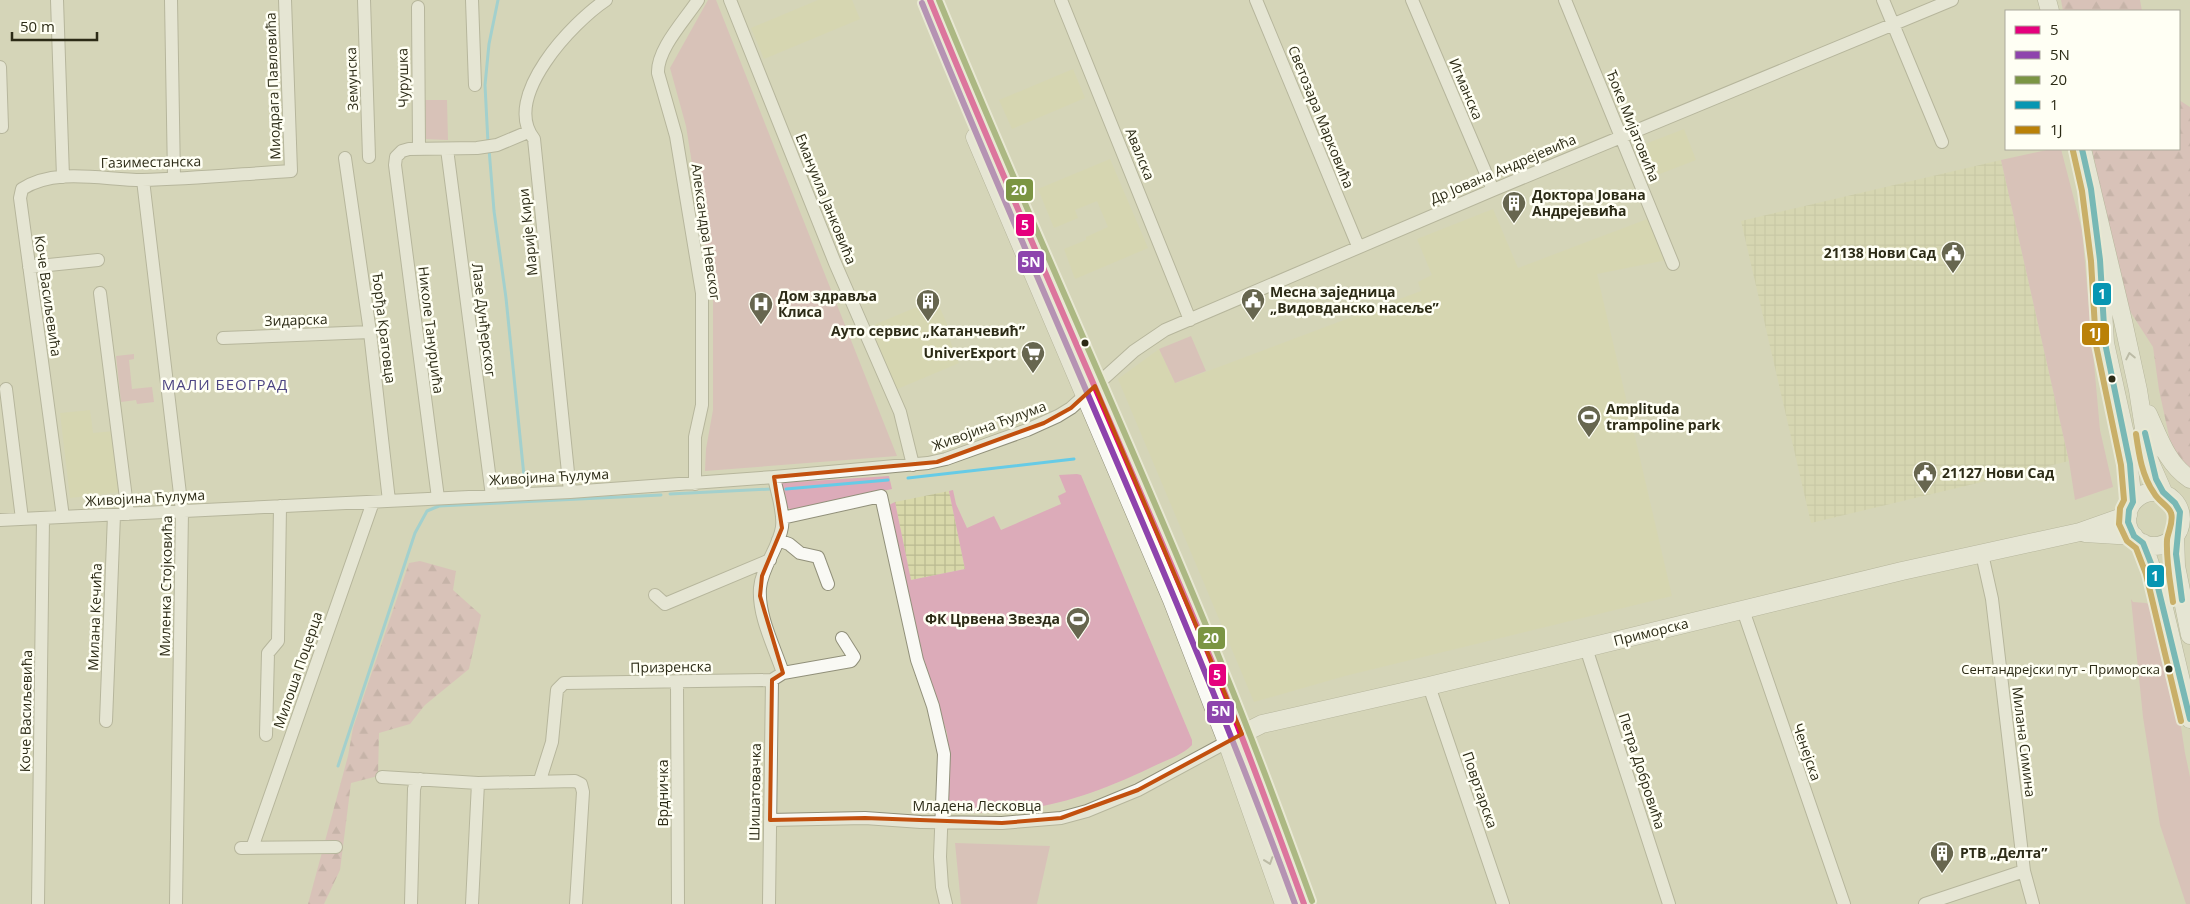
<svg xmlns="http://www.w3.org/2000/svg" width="2190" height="904" font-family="'Open Sans',sans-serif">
<defs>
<pattern id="industrial-grid" width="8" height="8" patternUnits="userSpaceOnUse" patternTransform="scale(1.25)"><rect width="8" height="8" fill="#d8d8a9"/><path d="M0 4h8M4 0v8" fill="none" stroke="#baba91"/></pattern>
<pattern id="forest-firs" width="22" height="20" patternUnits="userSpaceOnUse" patternTransform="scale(1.25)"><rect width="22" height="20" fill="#dcabb9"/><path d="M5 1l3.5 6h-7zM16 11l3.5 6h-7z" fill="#b38b95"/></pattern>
</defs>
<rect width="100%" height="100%" fill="#d5d5b8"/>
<path fill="#d8d8a9" d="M818,0H852L860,19L764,59L751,28Z
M1073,69L1085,98L1012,129L999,100Z
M1684,129L1696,160L1652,177L1640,146Z
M1110,159L1148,248L1075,279L1064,249L1086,240V237L1108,227L1097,201L1075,210L1078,218L1054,228L1038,189Z
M1493,209L1518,268L1650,218L1667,260L1597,274L1672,596L1345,676L1254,702L1118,379L1159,349L1176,383L1421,291L1418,282L1432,275L1417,239Z
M936,299L950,331L947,333L959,363L895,390L869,327Z
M90,410L93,433L114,431L121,492L70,498L60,413Z"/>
<path fill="url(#industrial-grid)" d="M2001,160L2069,461L1811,523L1741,221Z
M949,491L965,569L911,580L895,502Z"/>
<path fill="#dcabb9" d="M708,0H716L897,456L705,471L706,449L713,410V295L686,126L670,68Z
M423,100H447L448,140L424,139Z
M2051,149H2061L2082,230L2100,430L2113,487L2075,500L2069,461L2001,160Z
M1191,336L1206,371L1175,383L1159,349Z
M134,354V359L129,360L132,389L152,387L154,402L137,404L136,400L121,402L116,356Z
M1077,474L1081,475L1192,740V745C1183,755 1164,761 1152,767C1081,801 1032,814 953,813L949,810L948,807L950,764L947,733L922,656L889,505L895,502L911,580L965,569L949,491L953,490L956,504L967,528L994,516L1001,530L1061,504L1058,496L1066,492L1059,475Z
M889,476L892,489L792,510L786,507L780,483Z
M2131,599L2133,602L2146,603L2160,609L2167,635L2185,753L2190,777V904H2186L2160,825L2143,717Z
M955,843L1050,846L1037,904H961Z"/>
<path fill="url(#forest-firs)" d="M2061,0H2140L2142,11H2063Z
M2179,100L2190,107V482L2177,473L2159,390L2153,347L2124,302L2092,149H2179Z
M420,561L456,571L453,590L481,615L469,669L425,705L410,724L379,733L378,776L351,783L340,870L324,904H308L348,756L353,728L409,563Z"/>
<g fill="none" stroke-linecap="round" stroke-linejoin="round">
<path stroke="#66cbe6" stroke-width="3" d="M488,143L485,85L489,44L498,0
M489,149L494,211L506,298L525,486
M908,478L1074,459
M786,489L888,480
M670,494L771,489
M338,766L415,533L427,511L439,506L661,495"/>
<g stroke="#91907a" stroke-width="14">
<path id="street" d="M57,0L63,177
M171,0L174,178
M364,0L369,157
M472,0L475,85
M730,0L835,263L900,412L913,465
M1061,0L1190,320
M1256,0L1358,246
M1412,0L1493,190
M1565,0L1673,264
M1883,0L1942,142
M418,7L419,148
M0,67L2,127
M447,149L492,496
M345,158L370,332L389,501
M143,180L182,511L176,904
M29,267L98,260
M100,293L128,514
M223,338L370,332
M6,389L22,519
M774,477C777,493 784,511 782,527C779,548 762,566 760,588C758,616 774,646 783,673
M695,484V437L702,405V293L676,136L658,73C657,49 685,20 698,0
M570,492L534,139C501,97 573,22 606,0
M438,498L395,165L396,157L402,151L409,149L477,148L497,145L528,132
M63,517L20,198L22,189C56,167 104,180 142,180C192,179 242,174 291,171L285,0
M782,518L881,496L917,660L933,706L944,754L940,857L942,887L946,904
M0,520L570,492L774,477L928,463L946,459L1027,430L1058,416L1071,408L1134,351L1165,330L1493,190L1952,0
M778,540L789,544L800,553L818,557L828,584
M1982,554L1992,599L2024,871L2033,904
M655,595L665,604L770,560
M1743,610L1844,904
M1586,648L1669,904
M677,682L678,904
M1429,686L1503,904
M106,721L114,515
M266,735L268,653L278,641L280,506
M382,777L478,783L575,781L581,784L583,792L576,904
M540,780L552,742L557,690L564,683L772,680L783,673L851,661L854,657L842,638
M770,820L865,818L921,822L1002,823L1061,818L1087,811L1138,790L1227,742
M241,848L336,847
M252,848L373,502
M38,904L43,518
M411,904L414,789L416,782L420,779
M472,904L478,783
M769,904L772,680
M1925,904L2024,871"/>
</g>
<g stroke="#91907a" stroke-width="19">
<path id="secondary" d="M930,0C1050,303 1197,596 1304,904
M2047,0L2050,11
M975,137L1172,600L1227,742L1284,904
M2082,149L2123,321L2138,390L2149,460L2164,494
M2100,263L2105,343L2125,434L2133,502
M2148,414C2159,438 2167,464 2190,479
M2127 519a27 27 0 1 1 54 0a27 27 0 1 1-54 0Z
M2085,533L2134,536
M2175,535L2176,566L2190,635
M2143,543L2162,600L2190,719
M1232,739L1262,724L1429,686L1902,571L2080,532L2128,515"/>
</g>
<use href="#street" stroke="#f9f9f4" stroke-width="12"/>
<use href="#secondary" stroke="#f9f9f4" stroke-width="18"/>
<g stroke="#fffff4" stroke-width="10">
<path id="bus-1" d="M930,0C1022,226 1124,448 1217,674C1248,750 1276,827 1304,904"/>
</g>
<g stroke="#fffff4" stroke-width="10">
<path id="bus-2" d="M922,3C1045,305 1183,598 1295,904"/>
</g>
<g stroke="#fffff4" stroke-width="10">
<path id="bus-3" d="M939,0C1031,225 1134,446 1225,672C1256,748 1284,824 1312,901"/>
</g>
<g stroke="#fffff4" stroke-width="10">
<path id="bus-4" d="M2082,149L2091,189L2100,260L2105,343L2130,464L2133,502L2129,510L2128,522L2134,536L2143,543L2154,571L2190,719
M2145,433L2156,479L2163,492L2175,503L2180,512L2176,554L2182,600"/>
</g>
<g stroke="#fffff4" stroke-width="10">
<path id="bus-5" d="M2073,151L2082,191L2091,261L2096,345L2121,465L2124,500L2120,508L2119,524L2127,541L2136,548L2146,574L2181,721
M2136,434C2139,455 2142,476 2154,493C2158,501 2169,506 2171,513C2174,522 2168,531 2167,540C2166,561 2170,581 2173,602"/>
</g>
<use href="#bus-1" stroke="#e5007d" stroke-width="6"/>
<use href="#bus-2" stroke="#8e44ad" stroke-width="6"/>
<use href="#bus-3" stroke="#7b9543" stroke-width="6"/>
<use href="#bus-4" stroke="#0796b2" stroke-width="6"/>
<use href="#bus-5" stroke="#ba8107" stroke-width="6"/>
</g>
<defs><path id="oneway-chevron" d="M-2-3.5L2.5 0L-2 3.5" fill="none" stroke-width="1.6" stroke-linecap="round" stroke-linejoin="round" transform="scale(1.25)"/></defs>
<g stroke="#9d9c90">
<use href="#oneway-chevron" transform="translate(2130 356) rotate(-102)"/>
<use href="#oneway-chevron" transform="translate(1269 861) rotate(71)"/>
</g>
<path d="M0 0H2190V904H0ZM1095,386L1242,734L1138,790L1061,818L1002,823L865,818L770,820L772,680L783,673L760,596L762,576L782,528L774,477L937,462L1044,423L1071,408Z" fill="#d5d5b8" fill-opacity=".55" fill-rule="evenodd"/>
<path fill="none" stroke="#c2500e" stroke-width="4" stroke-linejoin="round" d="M1095,386L1242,734L1138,790L1061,818L1002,823L865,818L770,820L772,680L783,673L760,596L762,576L782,528L774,477L937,462L1044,423L1071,408Z"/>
<defs>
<g id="building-pin" transform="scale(1.25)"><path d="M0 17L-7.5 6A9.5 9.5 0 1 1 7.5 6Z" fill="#67664f" stroke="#fffff4"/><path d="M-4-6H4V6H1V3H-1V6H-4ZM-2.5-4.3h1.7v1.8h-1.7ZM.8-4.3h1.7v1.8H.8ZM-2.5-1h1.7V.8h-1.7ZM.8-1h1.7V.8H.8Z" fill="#fff"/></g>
<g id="civic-pin" transform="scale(1.25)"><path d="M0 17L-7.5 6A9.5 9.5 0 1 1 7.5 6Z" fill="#67664f" stroke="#fffff4"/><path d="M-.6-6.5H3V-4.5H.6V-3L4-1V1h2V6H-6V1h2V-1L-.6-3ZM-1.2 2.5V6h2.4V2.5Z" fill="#fff"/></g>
<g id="hospital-pin" transform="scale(1.25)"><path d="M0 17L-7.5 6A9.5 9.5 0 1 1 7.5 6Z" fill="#67664f" stroke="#fffff4"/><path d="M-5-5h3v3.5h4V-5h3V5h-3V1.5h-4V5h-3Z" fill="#fff"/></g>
<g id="supermarket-pin" transform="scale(1.25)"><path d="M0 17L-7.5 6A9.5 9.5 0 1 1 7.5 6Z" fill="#67664f" stroke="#fffff4"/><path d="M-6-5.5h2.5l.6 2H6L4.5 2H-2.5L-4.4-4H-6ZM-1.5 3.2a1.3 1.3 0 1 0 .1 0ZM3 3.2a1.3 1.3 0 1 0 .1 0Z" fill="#fff"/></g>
<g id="stadium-pin" transform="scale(1.25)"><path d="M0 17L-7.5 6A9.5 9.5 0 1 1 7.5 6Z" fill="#67664f" stroke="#fffff4"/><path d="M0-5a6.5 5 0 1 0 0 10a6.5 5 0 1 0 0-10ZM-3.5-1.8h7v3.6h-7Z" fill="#fff"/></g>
</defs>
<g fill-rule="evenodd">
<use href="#building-pin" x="1514" y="203"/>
<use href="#civic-pin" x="1953" y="253"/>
<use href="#civic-pin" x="1253" y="300"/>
<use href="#building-pin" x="928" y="301"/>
<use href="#hospital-pin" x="761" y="304"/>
<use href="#supermarket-pin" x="1033" y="353"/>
<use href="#stadium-pin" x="1589" y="417"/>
<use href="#civic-pin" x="1925" y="473"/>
<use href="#stadium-pin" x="1078" y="619"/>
<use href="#building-pin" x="1942" y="853"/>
</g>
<g fill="#2c2b16" stroke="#fffff4" stroke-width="2">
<circle cx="1085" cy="343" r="4.5"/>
<circle cx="2112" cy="379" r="4.5"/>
<circle cx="2169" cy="669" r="4.5"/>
</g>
<g text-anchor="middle" stroke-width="5" stroke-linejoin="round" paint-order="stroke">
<g font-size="13" fill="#2c2b16" stroke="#fffff4" text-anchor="end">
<text x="2160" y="674">Сентандрејски пут - Приморска</text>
</g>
<g font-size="14" fill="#2c2b16" stroke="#fffff4">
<text transform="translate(403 78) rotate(-91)" y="5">Чурушка</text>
<text transform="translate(352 79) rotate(-92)" y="5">Земунска</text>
<text transform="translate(273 86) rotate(-92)" y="5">Миодрага Павловића</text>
<text transform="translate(1466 89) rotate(67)" y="5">Игманска</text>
<text transform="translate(1321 117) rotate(68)" y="5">Светозара Марковића</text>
<text transform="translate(1633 126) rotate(68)" y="5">Ђоке Мијатовића</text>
<text transform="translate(1140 154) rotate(68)" y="5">Авалска</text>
<text transform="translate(151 162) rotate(-1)" y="5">Газиместанска</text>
<text transform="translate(1503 169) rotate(-23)" y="5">Др Јована Андрејевића</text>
<text transform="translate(826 199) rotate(68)" y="5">Емануила Јанковића</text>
<text transform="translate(528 232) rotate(-96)" y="5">Марије Кири</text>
<text transform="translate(706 232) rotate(82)" y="5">Александра Невског</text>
<text transform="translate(48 296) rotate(82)" y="5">Коче Васиљевића</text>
<text transform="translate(296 320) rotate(-2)" y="5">Зидарска</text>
<text transform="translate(484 320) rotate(83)" y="5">Лазе Дунђерског</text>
<text transform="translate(384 328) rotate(83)" y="5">Ђорђа Кратовца</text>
<text transform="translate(431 330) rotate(83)" y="5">Николе Танурџића</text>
<text transform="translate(989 426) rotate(-20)" y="5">Живојина Ћулума</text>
<text transform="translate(549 477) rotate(-3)" y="5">Живојина Ћулума</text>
<text transform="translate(145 498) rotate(-3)" y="5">Живојина Ћулума</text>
<text transform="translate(166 586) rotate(-89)" y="5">Миленка Стојковића</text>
<text transform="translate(95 617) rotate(-88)" y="5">Милана Кечића</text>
<text transform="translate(1651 632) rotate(-14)" y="5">Приморска</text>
<text transform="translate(671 667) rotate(-1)" y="5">Призренска</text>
<text transform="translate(298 670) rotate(-71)" y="5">Милоша Поцерца</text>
<text transform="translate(26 711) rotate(-89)" y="5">Коче Васиљевића</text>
<text transform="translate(2024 742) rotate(83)" y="5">Милана Симина</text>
<text transform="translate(1807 752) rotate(71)" y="5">Ченејска</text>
<text transform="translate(1642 771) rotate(72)" y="5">Петра Добровића</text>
<text transform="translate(1480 790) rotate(71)" y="5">Повртарска</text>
<text transform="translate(755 792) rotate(-89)" y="5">Шишатовачка</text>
<text transform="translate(663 793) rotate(-90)" y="5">Врдничка</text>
<text x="977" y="811">Младена Лесковца</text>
</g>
<g font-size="14" font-weight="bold" fill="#2c2b16" stroke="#fffff4" text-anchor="start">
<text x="1532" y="200">Доктора Јована<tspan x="1532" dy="16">Андрејевића</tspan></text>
<text x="1936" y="258" text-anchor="end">21138 Нови Сад</text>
<text x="1270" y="297">Месна заједница<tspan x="1270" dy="16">„Видовданско насеље”</tspan></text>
<text x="778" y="301">Дом здравља<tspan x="778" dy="16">Клиса</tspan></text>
<text x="928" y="336" text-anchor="middle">Ауто сервис „Катанчевић”</text>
<text x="1016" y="358" text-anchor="end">UniverExport</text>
<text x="1606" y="414">Amplituda<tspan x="1606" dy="16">trampoline park</tspan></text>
<text x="1942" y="478">21127 Нови Сад</text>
<text x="1060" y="624" text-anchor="end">ФК Црвена Звезда</text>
<text x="1960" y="858">РТВ „Делта”</text>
</g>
<g font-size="15" letter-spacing="1" fill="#4c4482" stroke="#fffff4">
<text x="225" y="390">МАЛИ БЕОГРАД</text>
</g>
</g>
<g stroke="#fffff4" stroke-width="2">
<rect x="1005" y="178" width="29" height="24" rx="5" fill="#7b9543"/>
<rect x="1015" y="213" width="20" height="24" rx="5" fill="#e5007d"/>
<rect x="1017" y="250" width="28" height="24" rx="5" fill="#8e44ad"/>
<rect x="2092" y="282" width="20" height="24" rx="5" fill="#0796b2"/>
<rect x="2081" y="322" width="29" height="24" rx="5" fill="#ba8107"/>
<rect x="2146" y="564" width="19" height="24" rx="5" fill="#0796b2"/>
<rect x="1197" y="626" width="29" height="24" rx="5" fill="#7b9543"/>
<rect x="1208" y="663" width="19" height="24" rx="5" fill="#e5007d"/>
<rect x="1206" y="700" width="29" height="24" rx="5" fill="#8e44ad"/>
</g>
<g font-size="14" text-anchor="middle" font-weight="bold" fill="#fff">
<text x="1019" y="195">20</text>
<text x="1025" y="230">5</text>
<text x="1031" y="267">5N</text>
<text x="2102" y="299">1</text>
<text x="2095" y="338">1J</text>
<text x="2155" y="581">1</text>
<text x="1211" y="643">20</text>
<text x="1217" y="680">5</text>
<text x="1221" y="716">5N</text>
</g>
<rect x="2005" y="10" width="175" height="140" fill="#fffff4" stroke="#abaa9b"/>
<rect x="2015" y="26" width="25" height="8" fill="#e5007d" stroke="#abaa9b"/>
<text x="2050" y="35" font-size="15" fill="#2c2b16">5</text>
<rect x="2015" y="51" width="25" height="8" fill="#8e44ad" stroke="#abaa9b"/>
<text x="2050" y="60" font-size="15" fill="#2c2b16">5N</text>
<rect x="2015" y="76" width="25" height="8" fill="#7b9543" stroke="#abaa9b"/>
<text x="2050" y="85" font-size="15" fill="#2c2b16">20</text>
<rect x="2015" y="101" width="25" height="8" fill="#0796b2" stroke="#abaa9b"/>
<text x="2050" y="110" font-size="15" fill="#2c2b16">1</text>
<rect x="2015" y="126" width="25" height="8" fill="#ba8107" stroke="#abaa9b"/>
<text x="2050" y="135" font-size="15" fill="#2c2b16">1J</text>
<path d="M12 32v8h85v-8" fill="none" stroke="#2c2b16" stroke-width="2.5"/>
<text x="20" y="32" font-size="15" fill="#2c2b16" stroke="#fffff4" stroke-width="4" paint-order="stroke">50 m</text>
</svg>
